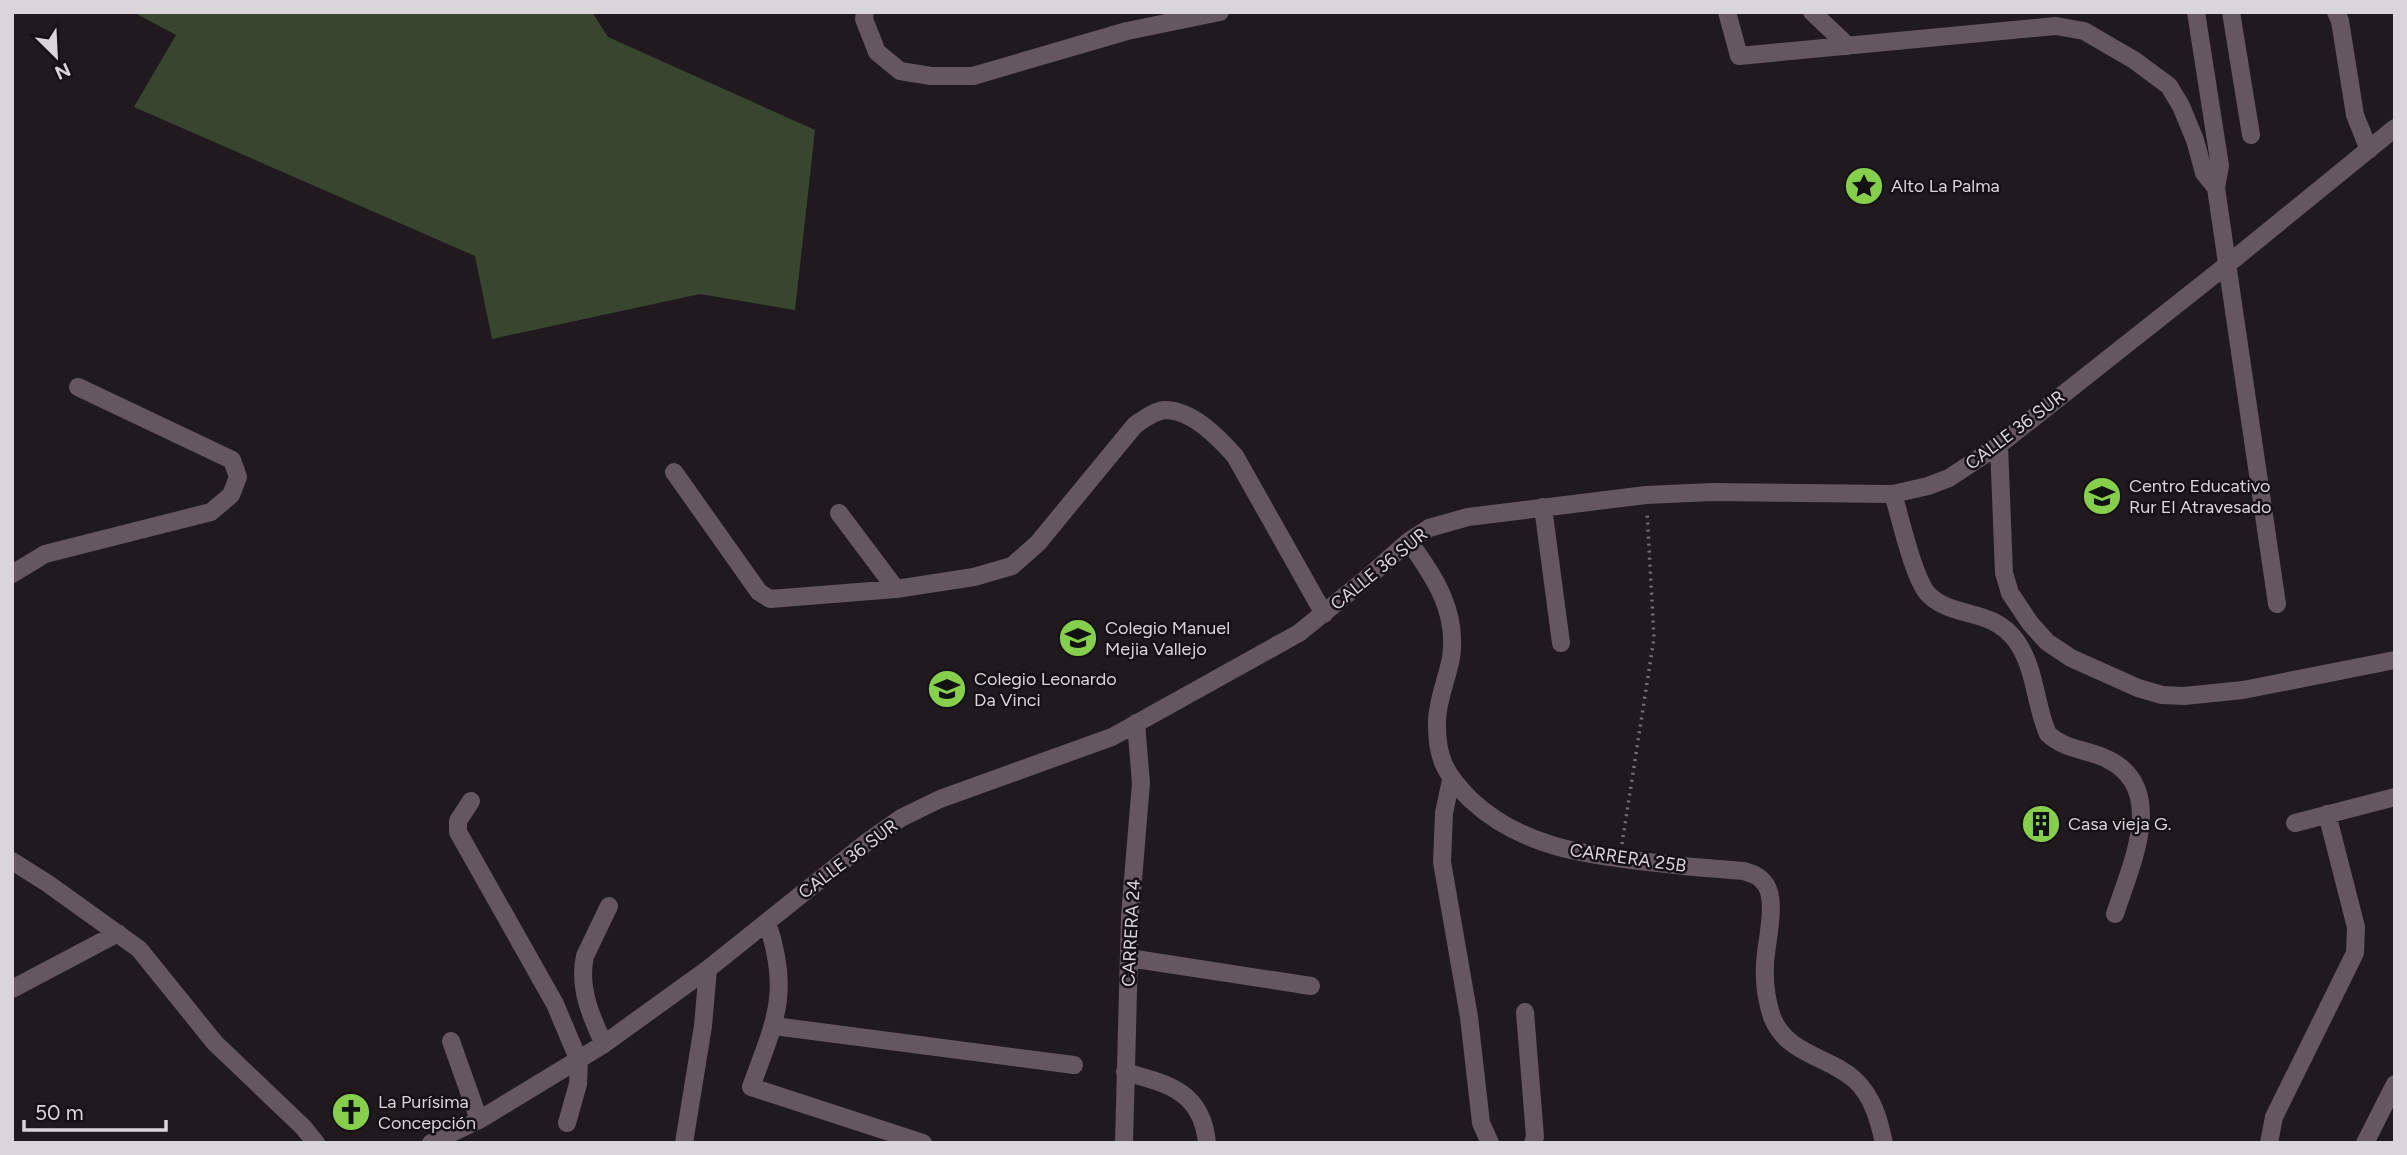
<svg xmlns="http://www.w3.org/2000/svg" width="2407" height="1155" font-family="Figtree,sans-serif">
<rect width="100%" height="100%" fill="#201a1e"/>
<path fill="#384630" d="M133,12H592L608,37L815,130L795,310L700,294L492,339L475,256L134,107L176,35Z"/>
<path fill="#352f33" d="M2031,810L2051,814L2048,823L2060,824L2058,836H2029L2026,831Z"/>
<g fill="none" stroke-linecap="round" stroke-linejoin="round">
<path stroke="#746f72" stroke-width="3.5" stroke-dasharray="2 5" stroke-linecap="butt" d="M1622,844L1654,638L1647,511"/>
<path stroke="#645760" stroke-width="18" d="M865,12L864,19L877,52L900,71L931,76H973L1127,31L1220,12
M1727,12L1739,56L2056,26L2084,31L2134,60L2169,86L2181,106L2195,140L2204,173L2216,188
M1812,12L1848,46
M2196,12L2220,166L2216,188L2277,604
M2231,12L2251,135
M2336,12L2340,21L2355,115L2369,150
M1999,445L2004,573L2010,593L2030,623L2047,642L2071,658L2138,688L2162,695L2184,696L2243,690L2395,660
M674,472L759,592L770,599L896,589
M1893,494C1900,516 1914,581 1929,595C1953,619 1993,607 2017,642C2036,670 2035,705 2048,734C2065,750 2087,749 2107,759C2169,788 2130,867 2115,914
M1543,507L1561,643
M839,513L896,589L974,577L1012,566L1038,543L1135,425C1144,419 1154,411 1165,410C1192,410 1218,437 1235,456L1324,614
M1409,541C1434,577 1458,611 1451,658C1447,679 1438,698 1437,720C1436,758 1445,774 1471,800C1520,846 1584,855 1648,862C1680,866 1712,869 1744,871C1753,874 1760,876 1766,885C1777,902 1766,943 1765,964C1764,982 1766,999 1772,1017C1787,1055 1829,1056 1855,1080C1873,1097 1879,1120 1884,1143
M12,574L45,554L211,512L231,495L238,477L232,460L78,387
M1451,780L1444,813L1442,862L1469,1017L1481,1123L1490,1143
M471,801L458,821V832L555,1004L579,1061L578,1084L567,1123
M2295,823L2395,797
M12,861L47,883L139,949L215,1043L303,1127L316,1143
M767,922C791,993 775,1021 751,1087L923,1143
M1129,958L1311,986
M12,989L118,933
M1525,1012L1535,1137L1533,1143
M774,1026L1074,1065
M451,1041L479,1120
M604,1044C591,1017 578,987 585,956L609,906
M1125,1072C1168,1084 1202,1091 1207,1143
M431,1143L479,1120L604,1044L708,969L867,842L901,818L940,799L1112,737L1299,633L1367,578L1409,541L1429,528L1468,517L1646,495L1713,492L1893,494L1928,486L1949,478L1999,445L2228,264L2395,128
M684,1143L703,1026L708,969
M1124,1143L1130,916L1141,783L1136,723
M2269,1143L2274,1117L2355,953L2356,927L2327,814
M2365,1143L2395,1084"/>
</g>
<defs>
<g id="sight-disc" transform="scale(2.0125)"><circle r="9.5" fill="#85cf4c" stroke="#161115"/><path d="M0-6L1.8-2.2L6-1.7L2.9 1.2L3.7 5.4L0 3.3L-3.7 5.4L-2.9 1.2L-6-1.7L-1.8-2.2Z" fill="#111"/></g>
<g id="school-disc" transform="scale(2.0125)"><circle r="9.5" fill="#85cf4c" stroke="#161115"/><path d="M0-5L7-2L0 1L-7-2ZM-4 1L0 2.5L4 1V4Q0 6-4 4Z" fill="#111"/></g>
<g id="building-disc" transform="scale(2.0125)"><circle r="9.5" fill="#85cf4c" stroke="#161115"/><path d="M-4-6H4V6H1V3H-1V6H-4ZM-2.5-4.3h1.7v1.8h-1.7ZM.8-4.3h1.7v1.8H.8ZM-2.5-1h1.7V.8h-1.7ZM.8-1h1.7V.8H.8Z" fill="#111"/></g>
<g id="church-disc" transform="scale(2.0125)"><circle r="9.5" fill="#85cf4c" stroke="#161115"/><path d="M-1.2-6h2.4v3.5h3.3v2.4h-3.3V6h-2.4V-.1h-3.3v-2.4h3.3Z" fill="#111"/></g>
</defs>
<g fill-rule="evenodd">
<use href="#sight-disc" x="1864" y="186"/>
<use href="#school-disc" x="2102" y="496"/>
<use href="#school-disc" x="1078" y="638"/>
<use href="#school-disc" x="947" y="689"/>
<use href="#building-disc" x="2041" y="824"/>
<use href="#church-disc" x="351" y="1112"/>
</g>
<g text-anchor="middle" stroke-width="5" stroke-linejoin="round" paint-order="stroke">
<g font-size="18" fill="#d9d5d8" stroke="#161115" text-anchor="start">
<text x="1891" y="192">Alto La Palma</text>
<text x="2129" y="492">Centro Educativo<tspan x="2129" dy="21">Rur El Atravesado</tspan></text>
<text x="1105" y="634">Colegio Manuel<tspan x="1105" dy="21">Mejia Vallejo</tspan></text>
<text x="974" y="685">Colegio Leonardo<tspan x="974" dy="21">Da Vinci</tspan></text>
<text x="2068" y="830">Casa vieja G.</text>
<text x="378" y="1108">La Purísima<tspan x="378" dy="21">Concepción</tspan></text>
</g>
<g font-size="18" fill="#d9d5d8" stroke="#161115">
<text transform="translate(2015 430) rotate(-37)" y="6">CALLE 36 SUR</text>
<text transform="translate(1379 569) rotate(-39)" y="6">CALLE 36 SUR</text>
<text transform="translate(1628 858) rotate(8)" y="6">CARRERA 25B</text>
<text transform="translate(848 859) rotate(-37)" y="6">CALLE 36 SUR</text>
<text transform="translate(1131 933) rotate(-87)" y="6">CARRERA 24</text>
</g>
</g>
<rect width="2407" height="1155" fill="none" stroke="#d9d5d8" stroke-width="28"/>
<g transform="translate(56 56) rotate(156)" stroke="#161115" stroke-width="5" paint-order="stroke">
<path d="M0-5L12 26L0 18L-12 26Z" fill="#d9d5d8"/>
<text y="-10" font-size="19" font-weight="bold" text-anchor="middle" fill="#d9d5d8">N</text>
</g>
<path d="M24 1120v10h142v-10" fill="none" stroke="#d9d5d8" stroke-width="3.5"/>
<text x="35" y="1120" font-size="21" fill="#d9d5d8" stroke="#161115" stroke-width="5" paint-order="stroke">50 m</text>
</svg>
